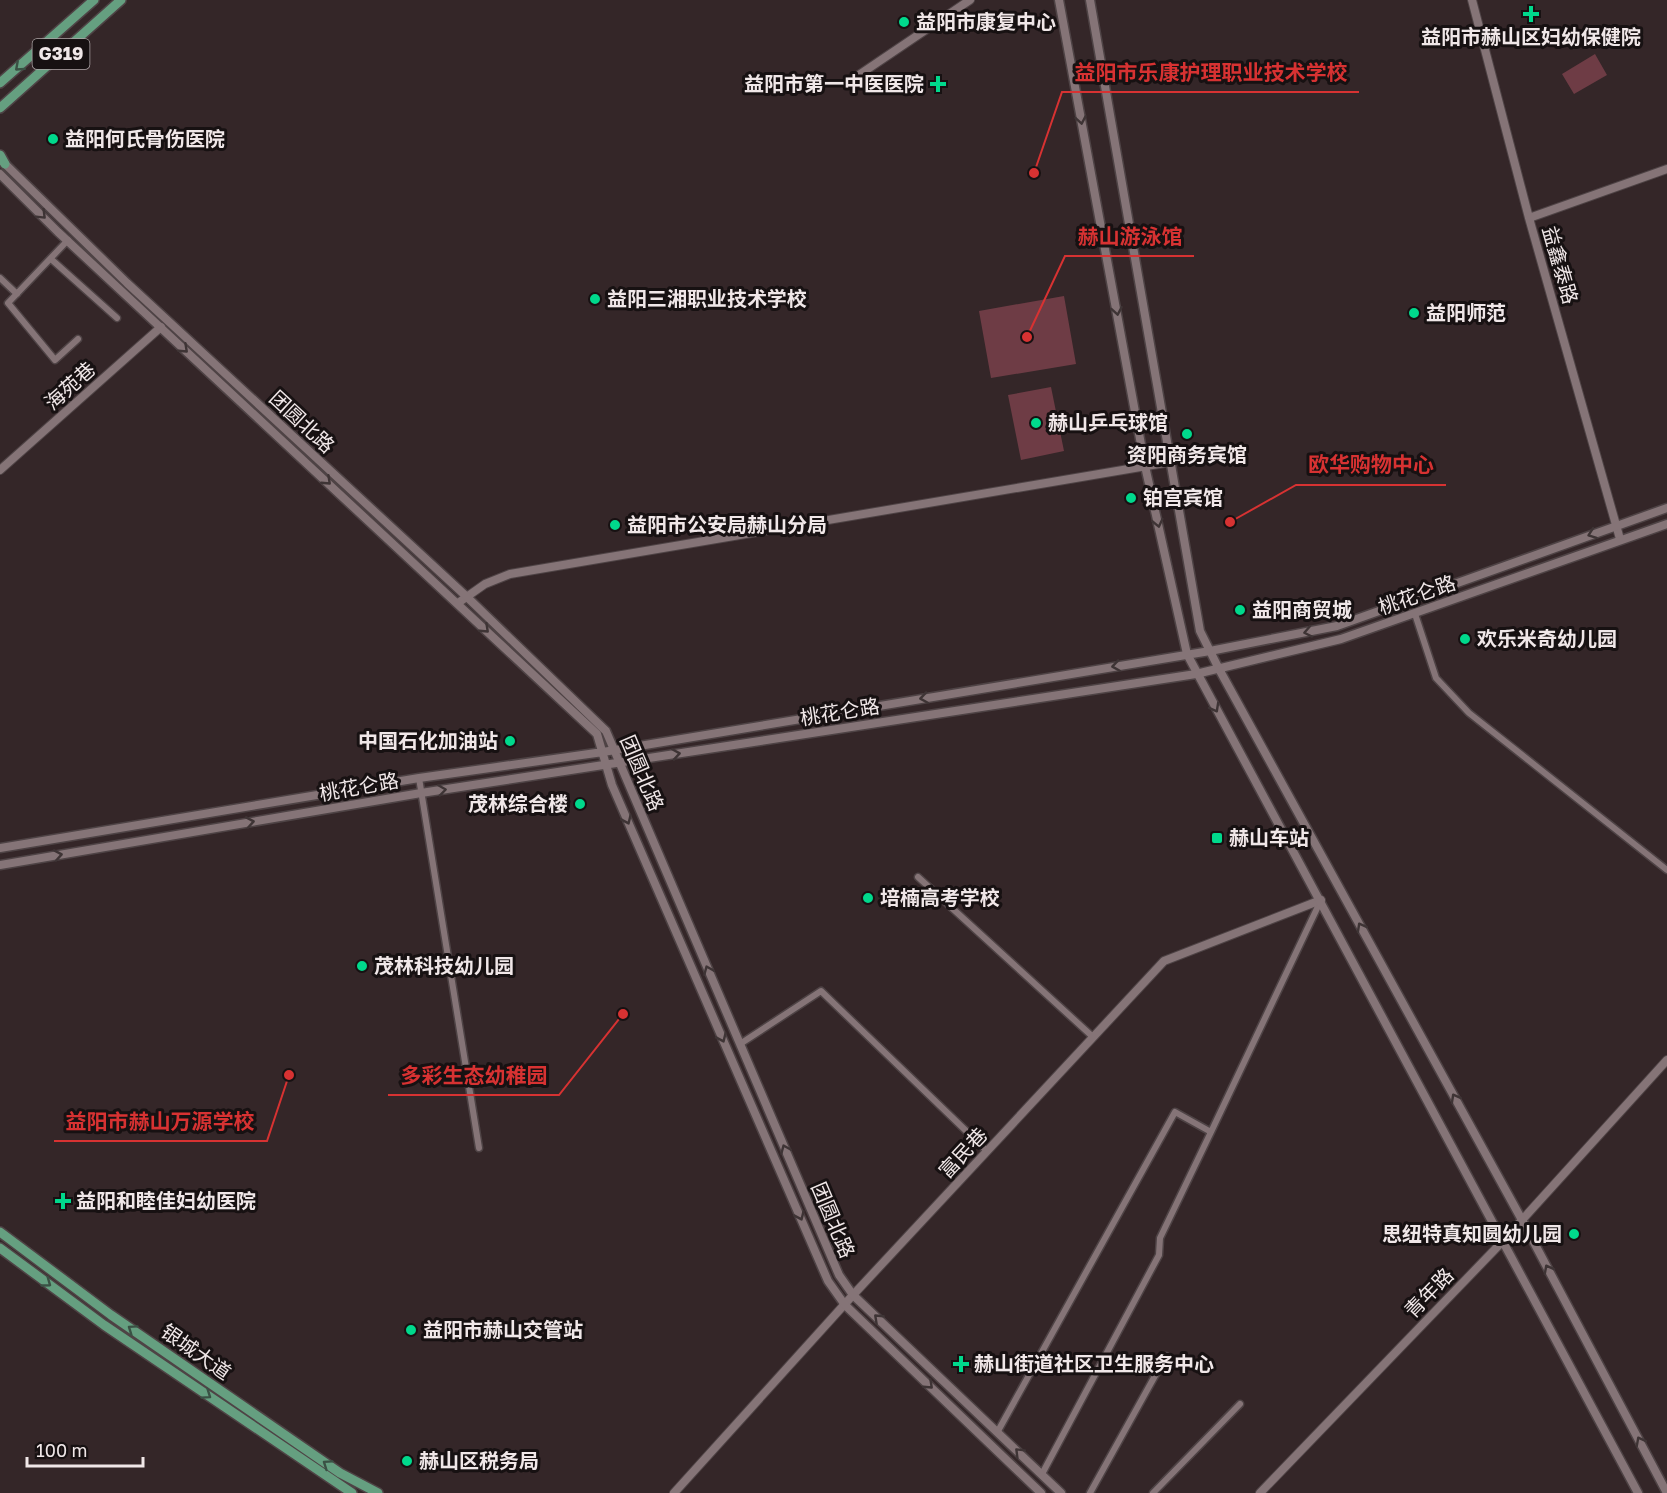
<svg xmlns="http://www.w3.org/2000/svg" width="1667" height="1493" font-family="'Golos Text','Noto Sans SC',sans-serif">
<rect width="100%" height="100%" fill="#342628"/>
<path fill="#6e3c45" d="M1595,54L1607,75L1574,94L1562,74Z
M1064,296L1076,364L991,378L979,311Z
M1051,387L1064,451L1021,460L1008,395Z"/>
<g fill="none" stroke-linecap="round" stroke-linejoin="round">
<g stroke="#4e4345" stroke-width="9">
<path id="minor" d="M68,240L8,303L55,360L78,339
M51,259L117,318
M0,278L17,294
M1415,614L1436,678L1469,713L1667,870
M419,778L479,1148
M918,877L1093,1037
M740,1044L821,991L987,1151
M1211,1132L1321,900
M998,1431L1175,1112L1211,1132L1160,1238L1159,1255L1042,1474
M1090,1493L1166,1356
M1153,1493L1240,1404"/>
</g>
<g stroke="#4e4345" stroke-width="10">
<path id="tertiary" d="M1472,0L1529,218L1620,539
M847,83L970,0
M1529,218L1667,169
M0,470L161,327
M458,603L485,584L510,574L1170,462
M674,1493L853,1295L1164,961L1321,900
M1260,1493L1503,1241L1667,1060"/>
</g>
<g stroke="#4e4345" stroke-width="11">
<path id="secondary" d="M1059,0L1145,466L1187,654L1638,1493
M1090,0L1200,631L1219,669L1522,1220L1667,1493
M0,159L127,283L467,597L606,731L839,1275L853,1295L1061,1493
M0,174L58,232L597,734L612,785L828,1281L845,1305L1041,1493
M0,848L419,778L603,752L1210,651L1337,626L1667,508
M0,865L421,793L1196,674L1341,639L1667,524"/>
</g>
<g stroke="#4e4345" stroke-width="12">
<path id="primary" d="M0,83L94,0
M0,108L121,0
M0,155L5,164
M0,1232L111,1315L340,1473L378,1493
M0,1248L104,1325L352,1493"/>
</g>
<use href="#minor" stroke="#857477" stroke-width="6"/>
<use href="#tertiary" stroke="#857477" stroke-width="8"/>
<use href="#secondary" stroke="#857477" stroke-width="8"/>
<use href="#primary" stroke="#659f80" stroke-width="9"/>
</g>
<defs><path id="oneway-chevron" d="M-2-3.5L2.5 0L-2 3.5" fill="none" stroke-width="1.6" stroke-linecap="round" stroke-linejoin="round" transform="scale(1.5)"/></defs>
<g stroke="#3a5144">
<use href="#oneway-chevron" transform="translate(19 67) rotate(138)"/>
<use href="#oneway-chevron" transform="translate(47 1283) rotate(36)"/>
<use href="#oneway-chevron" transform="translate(132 1329) rotate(-145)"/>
<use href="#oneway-chevron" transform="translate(207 1395) rotate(35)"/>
<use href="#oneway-chevron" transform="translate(327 1464) rotate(-145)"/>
</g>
<g stroke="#3e3435">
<use href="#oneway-chevron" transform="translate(1081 120) rotate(80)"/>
<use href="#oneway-chevron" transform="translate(42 215) rotate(45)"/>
<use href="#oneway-chevron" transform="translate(1117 311) rotate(80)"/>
<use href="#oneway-chevron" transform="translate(184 349) rotate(43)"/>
<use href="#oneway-chevron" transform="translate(327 481) rotate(43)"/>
<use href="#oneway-chevron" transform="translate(1158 523) rotate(77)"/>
<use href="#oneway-chevron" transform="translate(1592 534) rotate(160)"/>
<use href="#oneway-chevron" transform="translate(485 629) rotate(43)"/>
<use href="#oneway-chevron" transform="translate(1308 632) rotate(169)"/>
<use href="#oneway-chevron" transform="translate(1116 666) rotate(171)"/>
<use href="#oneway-chevron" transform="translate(924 698) rotate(171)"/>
<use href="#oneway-chevron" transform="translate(1215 708) rotate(61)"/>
<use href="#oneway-chevron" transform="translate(676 754) rotate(-9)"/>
<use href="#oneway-chevron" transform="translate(442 790) rotate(-8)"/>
<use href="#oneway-chevron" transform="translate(627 820) rotate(66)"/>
<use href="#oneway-chevron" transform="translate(250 822) rotate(-10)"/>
<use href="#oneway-chevron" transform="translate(58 855) rotate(-10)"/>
<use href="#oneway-chevron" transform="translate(1361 927) rotate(-119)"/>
<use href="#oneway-chevron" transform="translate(708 970) rotate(-113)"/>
<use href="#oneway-chevron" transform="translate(722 1038) rotate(66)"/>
<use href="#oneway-chevron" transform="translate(1455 1098) rotate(-119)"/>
<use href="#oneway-chevron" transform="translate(785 1149) rotate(-113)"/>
<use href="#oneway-chevron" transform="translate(800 1216) rotate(66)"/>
<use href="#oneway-chevron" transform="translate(1548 1269) rotate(-118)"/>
<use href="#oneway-chevron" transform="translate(878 1318) rotate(-137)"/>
<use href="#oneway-chevron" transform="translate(929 1385) rotate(43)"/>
<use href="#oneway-chevron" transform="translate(1640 1441) rotate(-118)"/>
<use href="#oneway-chevron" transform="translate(1019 1452) rotate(-135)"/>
</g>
<g fill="#00d98c" stroke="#171112" stroke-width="2">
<path d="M1528 5h6v6h6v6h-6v6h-6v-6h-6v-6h6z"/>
<circle cx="904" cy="22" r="6"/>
<path d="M935 75h6v6h6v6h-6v6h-6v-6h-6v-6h6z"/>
<circle cx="53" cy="139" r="6"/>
<circle cx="595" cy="299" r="6"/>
<circle cx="1414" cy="313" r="6"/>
<circle cx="1036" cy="423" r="6"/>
<circle cx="1187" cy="434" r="6"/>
<circle cx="1131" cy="498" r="6"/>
<circle cx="615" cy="525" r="6"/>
<circle cx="1240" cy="610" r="6"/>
<circle cx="1465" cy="639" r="6"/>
<circle cx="510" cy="741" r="6"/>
<circle cx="580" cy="804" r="6"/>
<rect x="1211" y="832" width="12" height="12" rx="3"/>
<circle cx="868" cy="898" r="6"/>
<circle cx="362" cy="966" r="6"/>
<path d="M60 1192h6v6h6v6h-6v6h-6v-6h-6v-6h6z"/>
<circle cx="1574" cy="1234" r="6"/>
<circle cx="411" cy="1330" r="6"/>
<path d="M958 1355h6v6h6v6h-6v6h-6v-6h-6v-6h6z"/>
<circle cx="407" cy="1461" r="6"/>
</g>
<g text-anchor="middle" stroke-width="6" stroke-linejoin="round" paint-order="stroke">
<rect fill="#171112" stroke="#afa7a8" stroke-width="1.5" x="32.5" y="39" width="57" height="30" rx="4.5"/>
<g font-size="18" font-weight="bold" fill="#f0e7e8">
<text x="61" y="60">G319</text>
</g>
<g font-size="20" font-weight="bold" fill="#f0e7e8" stroke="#171112" text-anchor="start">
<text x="916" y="29">益阳市康复中心</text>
<text x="1531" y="44" text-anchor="middle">益阳市赫山区妇幼保健院</text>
<text x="924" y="91" text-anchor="end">益阳市第一中医医院</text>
<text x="65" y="146">益阳何氏骨伤医院</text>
<text x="607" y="306">益阳三湘职业技术学校</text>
<text x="1426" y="320">益阳师范</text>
<text x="1048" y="430">赫山乒乓球馆</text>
<text x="1187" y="462" text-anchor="middle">资阳商务宾馆</text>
<text x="1143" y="505">铂宫宾馆</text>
<text x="627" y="532">益阳市公安局赫山分局</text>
<text x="1252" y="617">益阳商贸城</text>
<text x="1477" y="646">欢乐米奇幼儿园</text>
<text x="498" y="748" text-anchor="end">中国石化加油站</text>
<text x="568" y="811" text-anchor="end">茂林综合楼</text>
<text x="1229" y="845">赫山车站</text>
<text x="880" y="905">培楠高考学校</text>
<text x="374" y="973">茂林科技幼儿园</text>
<text x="76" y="1208">益阳和睦佳妇幼医院</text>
<text x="1562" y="1241" text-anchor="end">思纽特真知圆幼儿园</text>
<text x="423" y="1337">益阳市赫山交管站</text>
<text x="974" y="1371">赫山街道社区卫生服务中心</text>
<text x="419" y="1468">赫山区税务局</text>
</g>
<g font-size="20" fill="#f0e7e8" stroke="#171112">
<text transform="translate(1560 265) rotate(74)" y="7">益鑫泰路</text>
<text transform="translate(70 386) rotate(-42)" y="7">海苑巷</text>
<text transform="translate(302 422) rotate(43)" y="7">团圆北路</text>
<text transform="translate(1417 595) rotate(-19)" y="7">桃花仑路</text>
<text transform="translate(840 712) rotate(-9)" y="7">桃花仑路</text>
<text transform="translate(642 773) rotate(67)" y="7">团圆北路</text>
<text transform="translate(359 787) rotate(-10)" y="7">桃花仑路</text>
<text transform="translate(963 1153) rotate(-47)" y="7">富民巷</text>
<text transform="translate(833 1220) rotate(67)" y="7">团圆北路</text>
<text transform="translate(1429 1293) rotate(-46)" y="7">青年路</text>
<text transform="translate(196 1352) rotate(35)" y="7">银城大道</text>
</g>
</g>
<path fill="none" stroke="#d73232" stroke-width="2" d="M1034 173L1062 92H1359M1027 337L1065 256H1194M1230 522L1296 485H1446M623 1014L559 1095H388M289 1075L267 1141H54"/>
<g fill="#d73232" stroke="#171112" stroke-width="2">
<circle cx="1034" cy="173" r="6"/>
<circle cx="1027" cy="337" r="6"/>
<circle cx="1230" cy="522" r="6"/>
<circle cx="623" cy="1014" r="6"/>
<circle cx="289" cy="1075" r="6"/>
</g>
<g font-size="21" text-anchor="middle" font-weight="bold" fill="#d73232" stroke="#171112" stroke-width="6" stroke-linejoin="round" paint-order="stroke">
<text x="1211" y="80">益阳市乐康护理职业技术学校</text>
<text x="1130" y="244">赫山游泳馆</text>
<text x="1371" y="472">欧华购物中心</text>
<text x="474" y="1083">多彩生态幼稚园</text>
<text x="160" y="1129">益阳市赫山万源学校</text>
</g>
<path d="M27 1457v9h116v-9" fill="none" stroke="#f0e7e8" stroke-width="3"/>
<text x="36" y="1457" font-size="18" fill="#f0e7e8" stroke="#171112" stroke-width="4.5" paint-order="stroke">100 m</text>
</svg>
